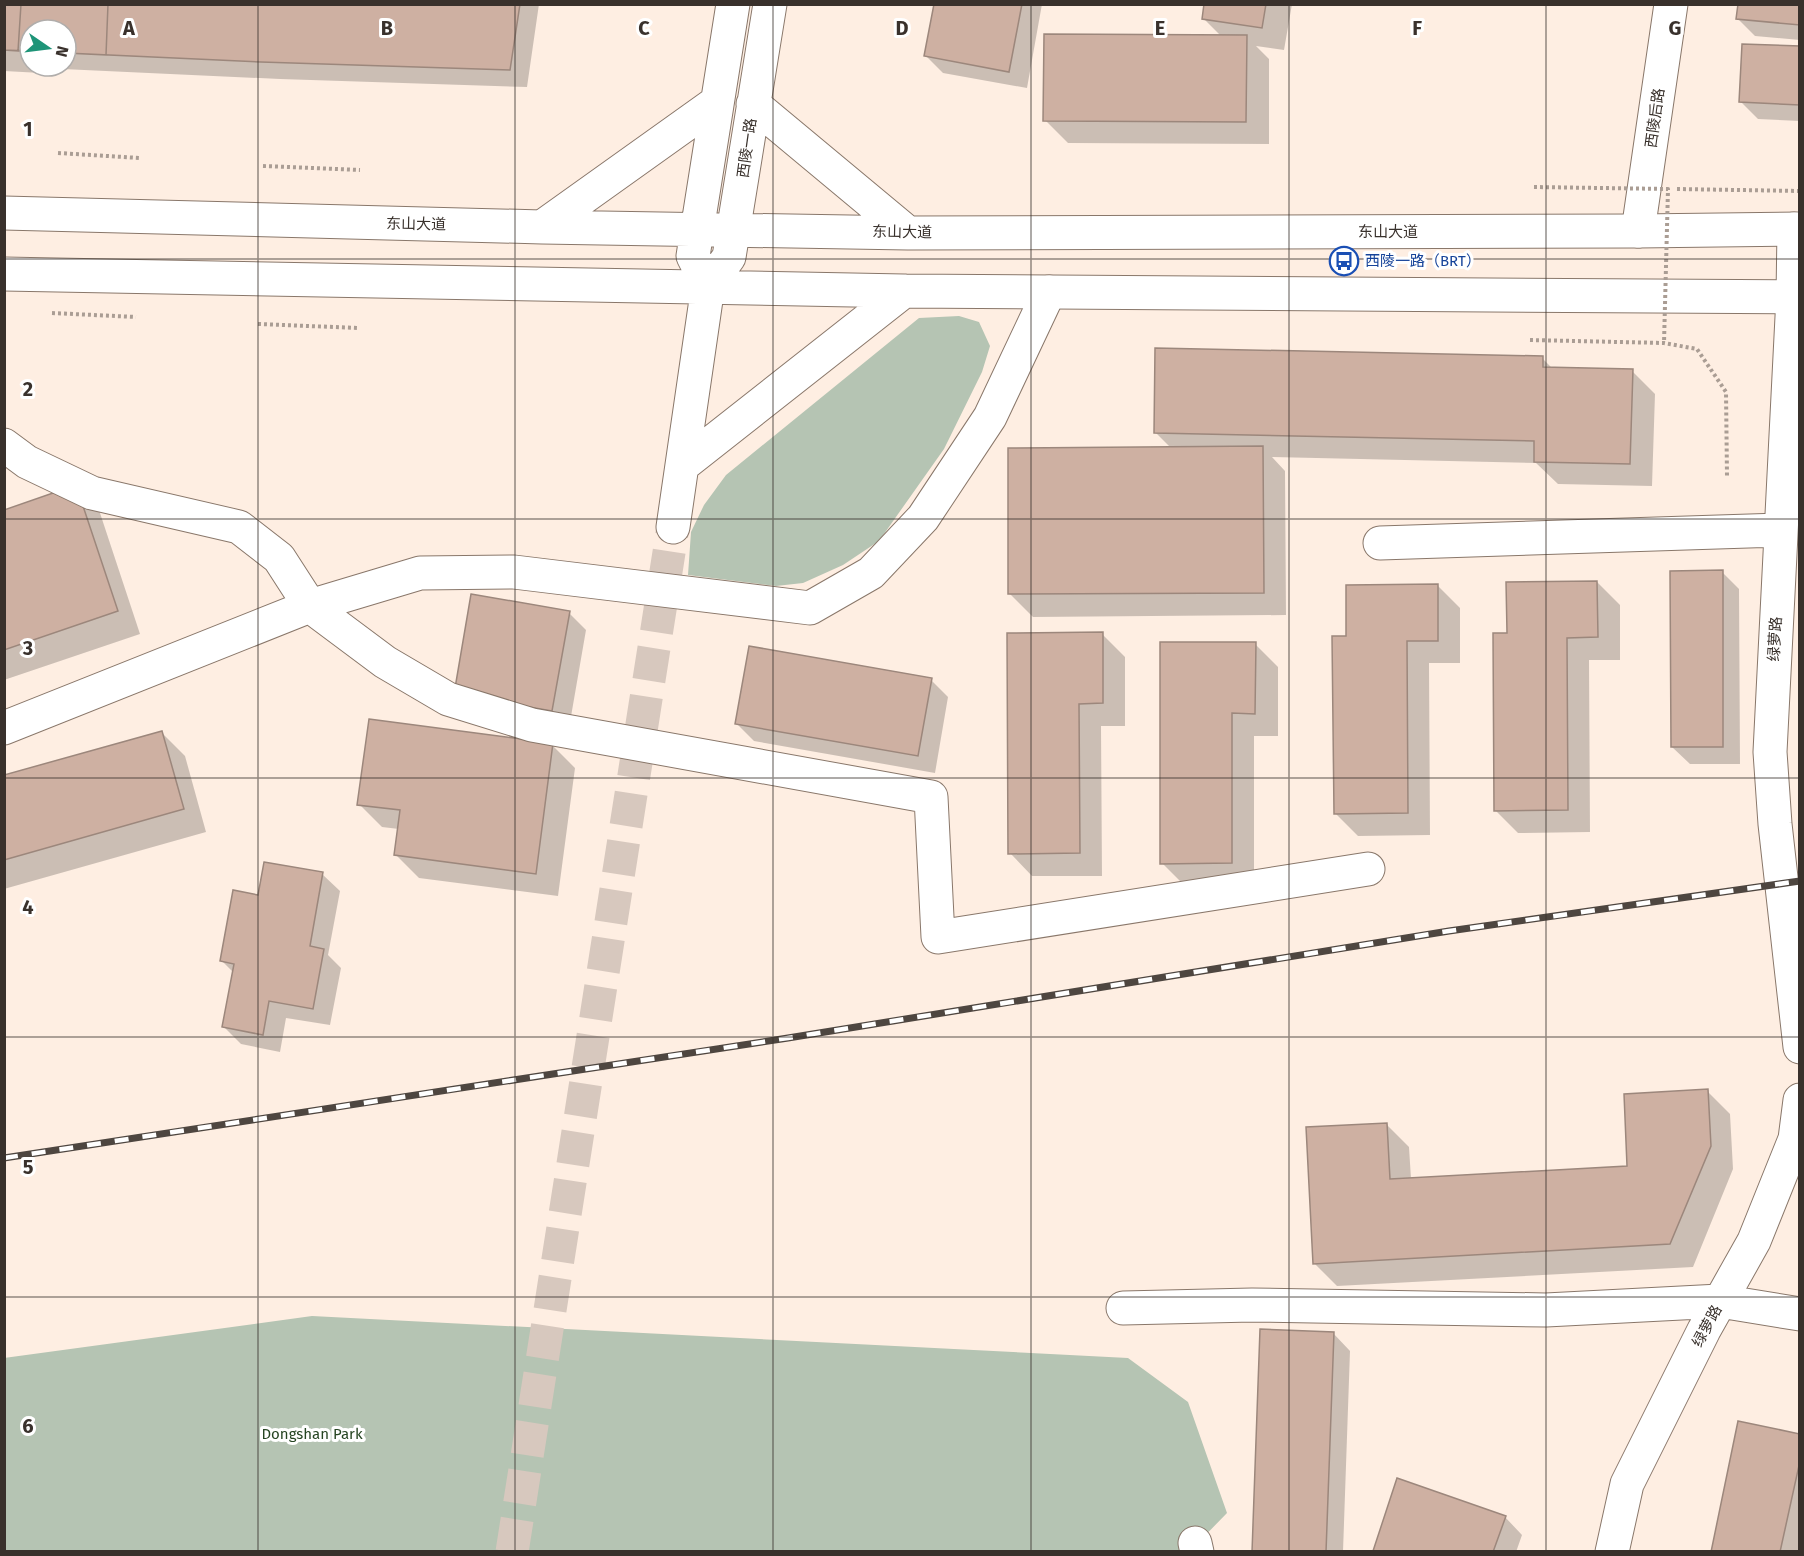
<svg xmlns="http://www.w3.org/2000/svg" width="1804" height="1556" font-family="'Fira Sans','Noto Sans SC',sans-serif">
<rect width="100%" height="100%" fill="#feeee2"/>
<path fill="#b5c4b3" d="M959,316L979,322L990,346L982,372L944,449L879,541L843,565L803,583L776,586L688,575L691,532L704,505L726,475L919,318Z
M312,1316L1128,1358L1188,1402L1227,1513L1189,1552L5,1551L4,1358Z"/>
<path fill="#0003" fill-rule="evenodd" d="M4,4H539L527,87L280,79L41,68V73L4,71ZM30,30H66V66H30Z
M935,4H1042L1027,88L943,73L926,56Z
M1205,4H1292L1284,50L1256,46L1269,59V144L1068,143L1045,120L1221,36L1203,18Z
M1800,4V40L1755,36L1738,19Z
M1800,48V121L1758,119L1740,101Z
M1542,358L1553,369L1632,371L1655,394L1652,486L1558,484L1536,463L1272,457L1285,471L1286,615L1033,617L1010,594L1172,449L1155,432Z
M76,487L99,510L140,634L4,680V511Z
M1722,572L1739,589L1740,764H1690L1672,747Z
M1597,582L1620,605V660H1589L1590,832L1518,833L1495,810L1508,635Z
M1437,585L1460,608V663H1429L1430,835L1358,836L1335,813L1348,638Z
M569,613L586,630L569,728L473,711Z
M1102,634L1125,657V726H1101L1102,876H1032L1010,853Z
M1255,644L1278,667V736H1254V886H1185L1162,863Z
M931,680L948,697L935,773L754,741L737,724Z
M162,733L185,756L206,832L4,889V777Z
M552,745L575,768L558,896L419,878L396,855L399,829L382,827L359,804Z
M322,874L340,891L328,955L341,968L330,1025L286,1018L280,1052L241,1044L224,1027L234,973L222,961L259,897Z
M1707,1091L1730,1114L1733,1169L1693,1267L1337,1286L1314,1263L1386,1124L1409,1147L1411,1179L1628,1167Z
M1333,1333L1350,1351L1343,1552H1253Z
M1800,1435V1552H1712Z
M1505,1517L1522,1535L1516,1552L1374,1550Z"/>
<path fill="#ceb0a2" stroke="#9c877c" stroke-width="1.5" d="M4,4H520L510,70L261,62L66,53V30H30V51L4,50Z
M4,4H21L18,51L4,50Z
M21,4H108L106,55L66,53V30H30V51H18Z
M934,4H1022L1009,72L924,56Z
M1204,4H1266L1262,28L1202,19Z
M1738,4H1800V25L1736,19Z
M1044,34L1247,35L1246,122L1043,121Z
M1742,44L1800,46V105L1739,102Z
M1155,348L1543,356V367L1633,369L1630,464L1534,462V441L1154,433Z
M1263,446L1264,593L1008,594V448Z
M76,485L118,611L4,650V510Z
M1723,570V747H1671L1670,571Z
M1597,581L1598,637L1567,638L1568,810L1494,811L1493,633H1507L1506,582Z
M1438,584V641H1407L1408,813L1334,814L1332,636H1346V585Z
M471,594L570,611L552,711L454,694Z
M1103,632V703L1079,704L1080,853L1008,854L1007,633Z
M1160,642H1256L1255,714L1232,713V863L1160,864Z
M749,646L932,678L918,756L735,724Z
M369,719L553,743L536,874L394,855L400,810L357,805Z
M162,731L184,809L4,860V775Z
M264,862L323,872L310,946L324,949L313,1009L269,1001L263,1035L222,1027L234,964L220,961L233,890L258,895Z
M1708,1089L1711,1146L1670,1244L1313,1264L1306,1127L1387,1123L1390,1179L1627,1166L1624,1094Z
M1260,1329L1334,1332L1326,1552H1252Z
M1738,1421L1800,1434V1461L1780,1552H1711Z
M1397,1478L1506,1516L1493,1552L1373,1551Z"/>
<g fill="none" stroke-linecap="round" stroke-linejoin="round">
<path stroke="#d7c8be" stroke-width="33" stroke-dasharray="33 16" stroke-linecap="butt" d="M512,1552L673,527"/>
<g stroke="#89776a" stroke-width="35">
<path id="minor" d="M1794,229L1793,297L1770,752L1775,824L1800,1047
M1638,231L1671,4
M4,445L27,462L92,493L239,527L279,558L310,606L385,662L448,699L532,725L931,797L938,937L1368,869
M1380,543L1781,530
M4,728L310,606L420,573L514,572L810,608L871,573L923,518L990,417L1049,292
M1123,1308L1252,1305L1546,1310L1720,1301L1800,1314
M1195,1543L1197,1552
M1612,1552L1627,1484L1704,1330L1754,1241L1795,1139L1800,1100"/>
</g>
<g stroke="#89776a" stroke-width="35">
<path id="major" d="M753,104L908,233
M4,213L542,227L908,233L1638,231L1800,229
M542,227L717,102
M4,274L904,291L1800,297
M708,286L693,256L733,4
M683,465L904,291
M673,527L708,286L729,257L770,4"/>
</g>
<path stroke="#aa9d94" stroke-width="4" stroke-dasharray="3 3" stroke-linecap="butt" d="M58,153L140,158
M263,166L360,170
M1677,189L1800,191
M52,313L136,317
M258,324L359,328
M1530,340L1664,343L1697,349L1726,392L1727,476"/>
<use href="#minor" stroke="#fff" stroke-width="33"/>
<use href="#major" stroke="#fff" stroke-width="33"/>
<g stroke="#4e4640" stroke-width="7">
<path id="rail" d="M4,1158L788,1038L1449,931L1800,881"/>
</g>
<use href="#rail" stroke="#fff" stroke-width="4.5" stroke-dasharray="14" stroke-linecap="butt"/>
<path stroke="#aa9d94" stroke-width="4" stroke-dasharray="3 3" stroke-linecap="butt" d="M1534,187L1668,189L1664,343"/>
</g>
<path fill="none" stroke="#39312c" stroke-width="1.5" stroke-opacity="0.55" d="M258,4V1552M515,4V1552M773,4V1552M1031,4V1552M1289,4V1552M1546,4V1552M4,259H1800M4,519H1800M4,778H1800M4,1037H1800M4,1297H1800"/>
<defs>
<g id="bus-ring" transform="scale(1.5)"><circle r="9.5" fill="#fff" stroke="#1a4fb4" stroke-width="1.5"/><path d="M-5-6H5V4H4V6H2V4H-2V6H-4V4H-5ZM-3.5-4V0h7V-4ZM-3.5 1.2v1.5H-2V1.2ZM2 1.2v1.5H3.5V1.2Z" fill="#1a4fb4"/></g>
</defs>
<g fill-rule="evenodd">
<use href="#bus-ring" x="1344" y="261"/>
</g>
<g text-anchor="middle" stroke-width="6" stroke-linejoin="round" paint-order="stroke">
<g font-size="15" fill="#39312c" stroke="#fff">
<text transform="translate(1655 118) rotate(-82)" y="5">西陵后路</text>
<text transform="translate(747 148) rotate(-82)" y="5">西陵一路</text>
<text transform="translate(416 224) rotate(1)" y="5">东山大道</text>
<text transform="translate(902 232) rotate(1)" y="5">东山大道</text>
<text x="1388" y="237">东山大道</text>
<text transform="translate(1775 639) rotate(-87)" y="5">绿萝路</text>
<text transform="translate(1707 1326) rotate(-62)" y="5">绿萝路</text>
</g>
<g font-size="15" fill="#164399" stroke="#fff" text-anchor="start">
<text x="1365" y="266">西陵一路（BRT）</text>
</g>
<g font-size="15" fill="#264522" stroke="#fff">
<text x="312" y="1439">Dongshan Park</text>
</g>
</g>
<g font-size="20" text-anchor="middle" font-weight="bold" fill="#39312c" stroke="#fff" stroke-width="6" stroke-linejoin="round" paint-order="stroke">
<text x="129" y="35">A</text>
<text x="387" y="35">B</text>
<text x="644" y="35">C</text>
<text x="902" y="35">D</text>
<text x="1160" y="35">E</text>
<text x="1417" y="35">F</text>
<text x="1675" y="35">G</text>
<text x="28" y="136">1</text>
<text x="28" y="396">2</text>
<text x="28" y="655">3</text>
<text x="28" y="914">4</text>
<text x="28" y="1174">5</text>
<text x="28" y="1433">6</text>
</g>
<rect width="1804" height="1556" fill="none" stroke="#39312c" stroke-width="12"/>
<g transform="translate(48 48) rotate(104)"><circle r="28" fill="#ffffff" stroke="#b0adab" stroke-width="1.5"/>
<path d="M0-4.5L10 22L0 15L-10 22Z" fill="#1e9478"/>
<text y="-9" font-size="16" font-weight="bold" text-anchor="middle" fill="#39312c">N</text>
</g>
</svg>
